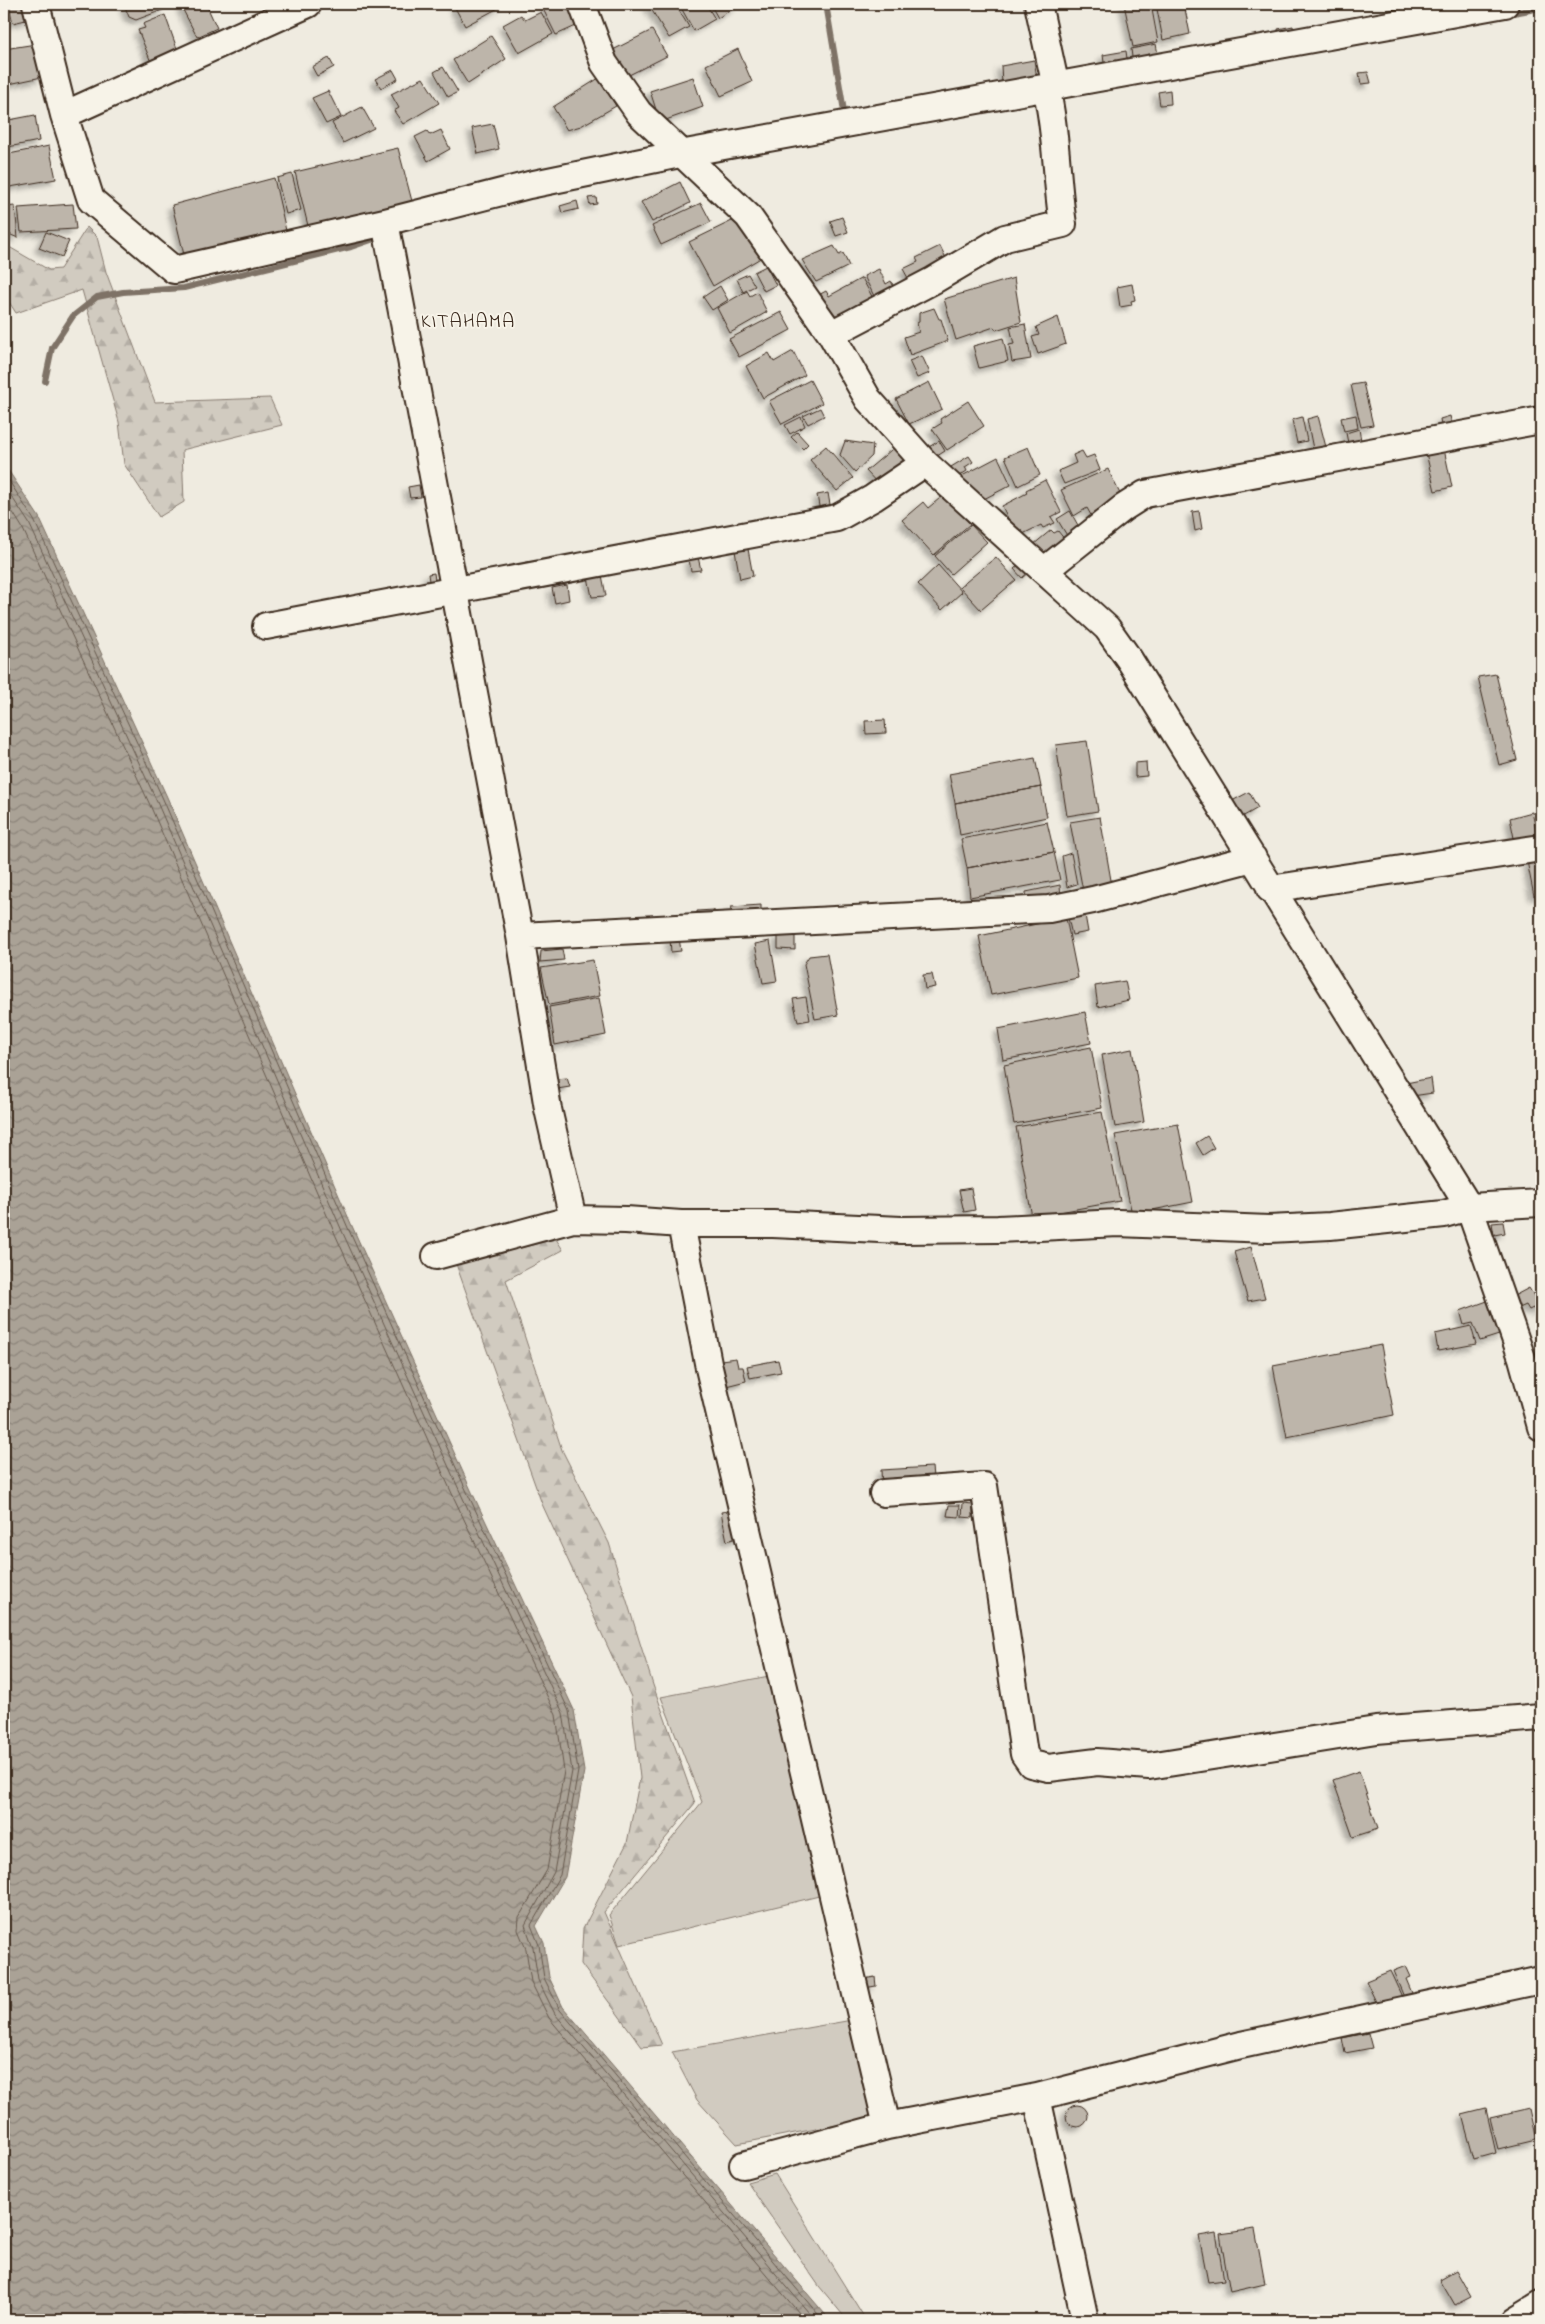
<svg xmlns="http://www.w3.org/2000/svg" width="1545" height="2324" font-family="'Indie Flower',sans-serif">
<defs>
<pattern id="forest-firs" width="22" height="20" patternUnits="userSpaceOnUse" patternTransform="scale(1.25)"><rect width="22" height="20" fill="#d1cbc0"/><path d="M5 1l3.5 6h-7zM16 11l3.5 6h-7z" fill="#b4aea5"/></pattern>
<pattern id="water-waves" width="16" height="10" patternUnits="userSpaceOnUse" patternTransform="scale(1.25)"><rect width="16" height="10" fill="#aaa296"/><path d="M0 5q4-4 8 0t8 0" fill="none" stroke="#8c847a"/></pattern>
<filter id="shadow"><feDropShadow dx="-4.5" dy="4.5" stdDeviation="2.5" flood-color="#0004"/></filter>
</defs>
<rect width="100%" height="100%" fill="#efebe0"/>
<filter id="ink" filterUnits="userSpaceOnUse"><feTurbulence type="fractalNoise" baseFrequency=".02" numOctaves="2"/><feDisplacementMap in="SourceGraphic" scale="10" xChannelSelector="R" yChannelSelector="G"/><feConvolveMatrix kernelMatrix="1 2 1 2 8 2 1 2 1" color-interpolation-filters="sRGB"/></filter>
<g filter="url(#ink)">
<path fill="#d1cbc0" stroke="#867a6f" d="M769,1676L819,1896L619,1945L609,1915L702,1802L661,1697Z
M852,2020L874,2118L737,2144L697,2100L672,2052Z
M775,2174L866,2320H847L819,2286L747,2182Z"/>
<path fill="url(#forest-firs)" stroke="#867a6f" d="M87,227L97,237L106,272L155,402L270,398L282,425L182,450L184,502L159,517L124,464L119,422L82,290L16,313L4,294V244L49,270L60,269Z
M556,1239L563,1250L506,1280L562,1450L609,1543L653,1685L695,1803L604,1912L662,2045L642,2047L581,1964L583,1929L627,1843L640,1778L631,1697L542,1504L456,1264Z"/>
<path fill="url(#water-waves)" stroke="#7e7266" d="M4,464L39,517L167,797L352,1226L471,1490L574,1710L584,1771L565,1877L536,1926L544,1943L549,1977L563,2007L830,2320H4Z"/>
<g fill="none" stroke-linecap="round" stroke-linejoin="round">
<path stroke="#675a4e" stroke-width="1" d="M4,473L34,520L163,799L348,1228L467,1492L569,1711L578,1771L560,1875L531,1925L539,1945L544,1978L560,2010L823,2320
M4,485L29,523L157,802L342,1231L461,1494L563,1713L572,1771L554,1872L525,1925L533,1947L538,1980L555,2014L815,2320
M4,498L22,527L150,805L335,1234L454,1498L556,1715L564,1771L547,1870L519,1917L518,1930L526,1949L531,1982L549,2018L805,2320"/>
<path stroke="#7e7266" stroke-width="6" d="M826,4L845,117
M1508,14L1541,8
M45,381L52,348L73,316L97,297L123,292L184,288L351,247L383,236"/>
</g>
<path fill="#bdb5aa" stroke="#3b2a1e" filter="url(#shadow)" d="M10,4H27L30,19L13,23L9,7H11Z
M124,4H163L165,9L136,20L129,17Z
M185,4H206L217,28L197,37L181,6Z
M453,4H500L502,6L465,26Z
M552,4H570L576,26L556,35L543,9Z
M648,4H675L689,27L669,38Z
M679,4H706L715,19L694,31Z
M710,4H737L738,5L718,18Z
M1124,4H1151L1158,42L1133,47Z
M1156,4H1184L1190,34L1163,40Z
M541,12L553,34L519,53L503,25L521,15L525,20Z
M165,15L180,57L153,67L138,30L145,28L143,24Z
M1293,26L1294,33L1279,36L1278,29Z
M652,30L667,56L625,77L611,51Z
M491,36L506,59L468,84L453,60Z
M36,44L42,77L9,84L4,49Z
M1156,44L1159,60L1133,65L1131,49Z
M738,49L752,82L721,96L706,65Z
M1126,51L1128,66L1105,70L1103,55Z
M329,58L334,67L317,76L312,67Z
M1034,60L1037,78L1002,83L1001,66Z
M443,67L458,92L448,97L434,72Z
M393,70L398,79L381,88L375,79Z
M1368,72L1371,83L1361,84L1359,73Z
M693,77L703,107L660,122L650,91Z
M423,78L439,103L403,124L394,111L399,108L391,94Z
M599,78L616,106L581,126L567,130L553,107Z
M1170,90L1171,104L1160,105L1158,92Z
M328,91L341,117L326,124L312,98Z
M362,107L374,128L343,143L332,123Z
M35,115L39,141L8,147L4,121Z
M493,124L499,149L478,154L472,128Z
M441,130L450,149L428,161L415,137L427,131L430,135Z
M49,146L56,179L4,188V155Z
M398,148L413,205L309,230L295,172Z
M292,174L301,210L286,214L277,178Z
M274,178L287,235L185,259L172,205Z
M680,182L690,203L652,222L641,202Z
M596,197L597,204L590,205L588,198Z
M577,201L579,209L562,213L560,206Z
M701,203L711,222L661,245L652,226Z
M73,204L76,229L21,232L18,208Z
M15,206L18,238L4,232V207Z
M842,217L848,232L836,236L830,221Z
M736,219L764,256L713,286L689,242Z
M46,232L69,241L62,257L39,248Z
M834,246L839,255L843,253L849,266L816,282L802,260Z
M940,246L951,268L913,287L903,269L918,262L916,258Z
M766,266L776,285L764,291L754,272Z
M879,269L886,284L891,281L898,295L878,304L864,276Z
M748,274L755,286L743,292L737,279Z
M862,278L876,304L837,325L813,298L826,291L829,296Z
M1014,278L1021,322L996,330L994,327L956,340L944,299Z
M1132,284L1135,300L1131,301L1132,305L1120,307L1117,287Z
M720,286L728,300L712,310L703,297Z
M747,291L750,296L757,292L767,312L730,333L717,308Z
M934,308L939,319H941L948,341L910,355L904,337L919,332L917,323L919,322V313Z
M781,312L791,330L739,357L729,339Z
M1058,317L1066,344L1038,354L1032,337L1039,335L1036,327Z
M1025,324L1031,359L1012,362L1009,345L1014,344L1010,327Z
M1003,338L1008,361L979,368L973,346Z
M793,351L805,375L763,398L746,366L769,353L774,362Z
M922,356L930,373L917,378L909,361Z
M810,380L822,403L782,424L769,401Z
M929,382L942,409L909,424L896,399Z
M1363,383L1373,425L1361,427L1351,385Z
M968,401L984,426L947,450L932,429L942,423L940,419Z
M820,408L824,416L808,424L803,416Z
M1356,415L1358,428L1344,431L1341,418Z
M1318,416L1327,451L1314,454L1307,419Z
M1450,416L1453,429L1442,431L1440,419Z
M801,417L805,426L790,434L785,425Z
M1302,417L1307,441L1297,443L1292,420Z
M1359,429L1362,446L1349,448L1346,433Z
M797,432L808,444L803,449L791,437Z
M845,441L873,445L872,456L855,472L840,455Z
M939,441L945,451L934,458L927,448Z
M897,445L910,460L880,486L866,471Z
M826,446L853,478L837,491L810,460Z
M1028,447L1040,475L1018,486L1005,457Z
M1444,449L1452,487L1435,491L1426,453Z
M1082,451L1086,458L1094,455L1100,470L1064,484L1058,471L1076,463L1073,455Z
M969,456L973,462L965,467L967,471L954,479L946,470Z
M998,457L1011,485L978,502L973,498L962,476Z
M1108,469L1121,496L1092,517L1087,508L1074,516L1061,490Z
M1045,480L1061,512L1051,517L1055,523L1043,528L1041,525L1017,537L1002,506L1027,493L1026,490Z
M419,485L421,497L410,498L408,487Z
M828,493L832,516L821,517L817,495Z
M945,494L970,524L934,555L902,520L923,502L928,508Z
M1070,511L1083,534L1071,542L1057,519Z
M1199,511L1202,529L1195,531L1192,512Z
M971,525L987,542L951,574L935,556Z
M1051,530L1054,533L1058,531L1069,545L1049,562L1033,545Z
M748,549L753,576L740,579L735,551Z
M698,557L701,570L691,571L689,559Z
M996,557L1016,580L981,610L960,587Z
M1022,562L1030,571L1022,578L1014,569Z
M938,565L962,592L942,610L918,584Z
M434,573L435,580L429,581L428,574Z
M602,575L606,596L592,597L588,577Z
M567,585L569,600L555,603L552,588Z
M1496,674L1517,760L1499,765L1478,677Z
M885,720L886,733L866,734L865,721Z
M1087,741L1098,811L1067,816L1056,745Z
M1035,758L1041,787L955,803L949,774Z
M1146,762L1147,776L1135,777V763Z
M1041,787L1047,817L960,835L955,803Z
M1249,792L1258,808L1242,817L1232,801Z
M1532,812L1538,838L1515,843L1510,818Z
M1100,817L1112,886L1083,891L1070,822Z
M1047,822L1054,852L967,868L961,839Z
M1054,852L1060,880L970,897L967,868Z
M1071,853L1077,884L1067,887L1062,856Z
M1540,858L1541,895L1534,896L1527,861Z
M1060,885L1061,900L1027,902L1026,892Z
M761,905V916L733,918L731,907Z
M714,910L715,921H698L697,911Z
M1085,915L1088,932L1072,935L1068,918Z
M1066,918L1078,978L991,995L979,936Z
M778,935L795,936V950L778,949Z
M679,938L681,951L671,952L670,939Z
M770,941L777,981L763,983L755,944Z
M562,949L564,960L540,962L541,951Z
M827,954L838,1015L815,1019L804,964L809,956Z
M593,960L600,996L549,1005L541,968Z
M932,974L935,987L925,989L923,975Z
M1125,981L1129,1000L1098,1007L1095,986Z
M806,997L810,1020L798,1022L793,999Z
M599,998L606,1035L555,1045L549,1007Z
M1085,1012L1091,1043L1003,1060L998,1029Z
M1091,1047L1102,1108L1014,1124L1004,1065Z
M1132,1049L1144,1122L1115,1127L1102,1055Z
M567,1078L570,1087L557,1089L556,1079Z
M1431,1078L1433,1093L1412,1096L1406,1083Z
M1102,1112L1120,1201L1032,1217L1016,1127Z
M1178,1124L1193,1202L1132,1214L1115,1135Z
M1207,1136L1214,1148L1203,1155L1196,1143Z
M971,1188L975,1210L964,1212L959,1190Z
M1503,1222L1505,1233L1494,1235L1492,1223Z
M1251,1247L1265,1298L1248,1301L1234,1252Z
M1529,1288L1541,1307L1535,1311L1533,1308L1529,1310L1526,1305L1517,1309L1512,1297Z
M1490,1300L1502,1334L1480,1341L1473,1323L1464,1325L1460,1311Z
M1471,1326L1476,1344L1438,1351L1435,1334Z
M1381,1345L1394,1415L1287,1437L1273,1366Z
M736,1358L738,1367H743L746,1381L726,1386L721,1360Z
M778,1360L781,1372L750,1378L747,1366Z
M932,1467L934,1487L882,1490L881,1470Z
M963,1503L973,1504V1518L962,1517Z
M949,1505H960L959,1517L947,1516Z
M735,1510L740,1537L727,1541L721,1512Z
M1359,1771L1378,1829L1353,1837L1333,1780Z
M1406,1966L1411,1977L1406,1979L1412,1993L1404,1997L1393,1971Z
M1390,1971L1402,1997L1378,2006L1366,1981Z
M875,1977L876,1986L864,1988L863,1979Z
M1368,2033L1372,2048L1345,2053L1342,2038Z
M1066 2116a11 11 0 1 1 22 0a11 11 0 1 1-22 0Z
M1486,2109L1496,2153L1474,2159L1462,2115Z
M1529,2109L1536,2140L1498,2149L1490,2118Z
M1255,2229L1265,2284L1230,2292L1220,2234Z
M1216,2233L1224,2280L1208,2282L1199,2236Z
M1456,2270L1471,2297L1455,2305L1440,2279Z"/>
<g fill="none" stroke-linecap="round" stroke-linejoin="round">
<g stroke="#3b2a1e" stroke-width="30">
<path id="minor" d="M36,4L64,115L91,200L174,270L385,222L529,185L680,154L1505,4
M582,4L604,63L639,113L748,216L831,334L868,399L925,463L1107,628L1129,659L1469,1207L1522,1358L1541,1427
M1038,4L1056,87
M64,115L308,4
M385,222L520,936L548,1109L573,1219
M831,334L934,280L1005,238L1063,224C1056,180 1057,135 1047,92L1056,87
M1045,570L1123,508L1145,494L1541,420
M266,626L837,518L873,498L925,463
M1270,889L1541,848
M520,936L1049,909L1093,900L1253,858
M681,1224L709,1368L887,2126
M436,1256L573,1219L626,1220L681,1224H773L901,1230L998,1229L1118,1223L1269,1229L1330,1226L1444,1214L1469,1207L1541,1203
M883,1493L984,1486L1024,1754L1031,1764L1049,1768L1097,1762L1149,1766L1376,1730L1541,1717
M1037,2097L1085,2320
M743,2165L887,2126L1037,2097L1241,2045L1541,1980
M1515,2320L1541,2304"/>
</g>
<use href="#minor" stroke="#f7f3e8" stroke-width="26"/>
</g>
</g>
<g text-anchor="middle" stroke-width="4" stroke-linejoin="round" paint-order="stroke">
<g font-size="20" letter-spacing="1" fill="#3b2a1e" stroke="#f7f3e8">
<text x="468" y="327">KITAHAMA</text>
</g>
</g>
<rect width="1545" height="2324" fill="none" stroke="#f7f3e8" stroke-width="20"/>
<rect x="10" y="10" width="1525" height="2304" fill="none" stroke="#3b2a1e" stroke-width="2" filter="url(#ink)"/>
</svg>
